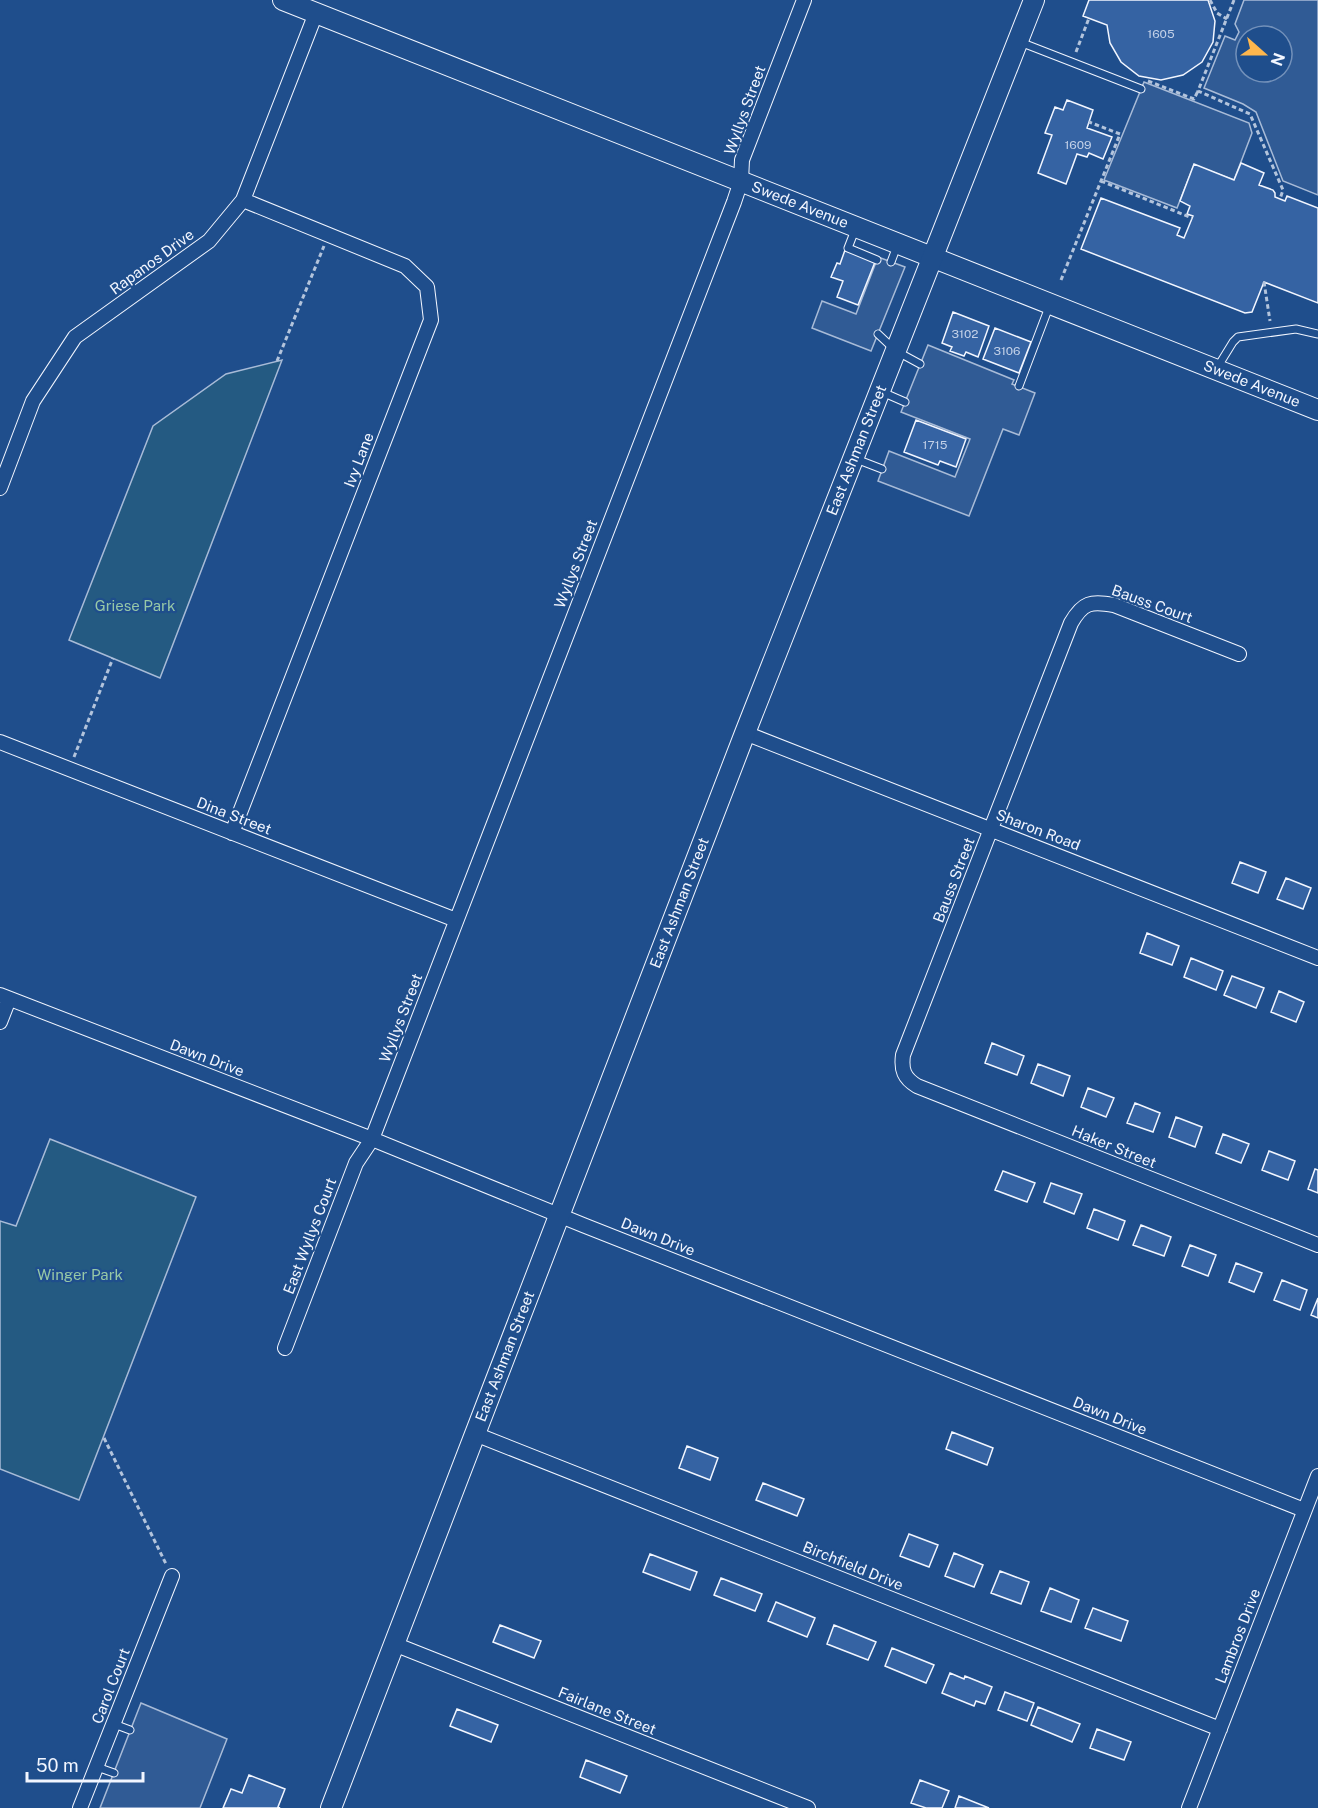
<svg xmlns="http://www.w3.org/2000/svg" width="1318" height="1808" font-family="'Public Sans',sans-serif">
<rect width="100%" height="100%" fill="#1f4e8c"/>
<path fill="#245a82" stroke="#a8bbd7" stroke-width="1.5" d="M282,360L160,678L69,640L153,426L226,374Z
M50,1139L196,1197L79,1500L0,1469V1221L16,1226Z"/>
<path fill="#305b95" stroke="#a8bbd7" stroke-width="1.5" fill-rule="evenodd" d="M1244,0H1318V195L1283,181L1256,112L1243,104L1204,88L1225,36L1235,40L1239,32L1235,24ZM1246,36H1282V72H1246Z
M1144,82L1249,123L1252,133L1234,180L1194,165L1177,208L1104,180Z
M878,257L905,267L871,351L812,328L822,301L856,314Z
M928,345L1014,380L1012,384L1035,393L1019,435L1003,429L969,516L878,481L889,451L955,477L970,439L901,412Z
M141,1703L227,1739L200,1808H100Z"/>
<path fill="#3563a3" stroke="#f2f6ff" stroke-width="1.5" d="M1089,0H1208L1215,21L1213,42L1202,62L1183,75L1161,80L1139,76L1121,62L1110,43L1107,25L1083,16Z
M1067,100L1093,110L1087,128L1112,137L1103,159L1089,153L1087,157L1077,154L1066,184L1038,173L1052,135L1045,133L1055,107L1063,110Z
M1241,163L1264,173L1259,185L1273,190L1275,193V197L1285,201L1287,196L1318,208V303L1264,282L1252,312L1245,313L1081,249L1101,198L1180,228L1177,235L1184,238L1193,216L1187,214L1190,206L1180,201L1194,164L1234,180Z
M845,250L875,262L858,305L837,297L843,281L831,277L837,263L840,264Z
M953,312L989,326L978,357L966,352L964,356L950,351L952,347L942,343Z
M995,328L1031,342L1019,373L983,359Z
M916,420L966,439L956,467L940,461L938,465L904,452Z
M1240,862L1266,872L1258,893L1232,883Z
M1286,878L1311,888L1303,909L1277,899Z
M1147,933L1179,946L1172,965L1140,953Z
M1191,958L1223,971L1216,990L1184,977Z
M1232,976L1264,988L1256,1008L1224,995Z
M1279,991L1304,1002L1296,1022L1271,1012Z
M992,1043L1024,1056L1017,1075L985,1063Z
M1038,1064L1070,1076L1063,1096L1031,1083Z
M1088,1088L1114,1098L1106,1117L1081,1107Z
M1135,1103L1160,1113L1153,1132L1127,1123Z
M1176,1117L1202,1127L1195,1147L1169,1137Z
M1223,1134L1249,1144L1241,1163L1216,1153Z
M1269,1151L1295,1161L1288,1180L1262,1170Z
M1315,1169L1318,1170V1193L1308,1189Z
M1003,1171L1035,1183L1027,1202L995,1190Z
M1051,1183L1082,1194L1074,1214L1044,1202Z
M1094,1209L1125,1221L1118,1240L1087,1228Z
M1141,1225L1171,1237L1164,1256L1133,1245Z
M1190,1245L1216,1255L1208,1276L1182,1266Z
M1236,1263L1262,1273L1254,1292L1229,1282Z
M1282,1280L1307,1290L1300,1310L1274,1300Z
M1318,1298V1318L1311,1315Z
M952,1432L993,1448L987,1465L946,1449Z
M687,1446L718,1458L710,1480L679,1468Z
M763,1483L804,1499L797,1516L756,1500Z
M909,1534L938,1545L929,1567L900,1556Z
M954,1553L983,1565L974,1587L945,1576Z
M650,1554L697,1572L690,1590L643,1572Z
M1000,1571L1029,1582L1021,1604L991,1593Z
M721,1578L762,1594L755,1611L714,1595Z
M1050,1588L1079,1600L1071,1622L1041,1611Z
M776,1602L815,1618L807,1637L768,1621Z
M1093,1608L1128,1621L1121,1641L1085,1628Z
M500,1625L541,1641L534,1658L493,1642Z
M834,1625L876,1642L868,1660L827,1644Z
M892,1648L934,1665L926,1683L885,1666Z
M950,1673L964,1679L965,1676L992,1687L985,1704L976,1701L974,1706L942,1693Z
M1005,1692L1034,1703L1027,1721L998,1710Z
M1038,1707L1080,1724L1072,1742L1031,1725Z
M457,1709L498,1725L491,1742L450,1726Z
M1097,1729L1131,1742L1124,1760L1090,1748Z
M586,1760L627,1776L620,1793L580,1777Z
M249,1775L285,1789L278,1807L280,1808H223L231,1789L242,1793Z
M920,1780L949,1791L942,1808H926L911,1803Z
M959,1796L989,1808H955Z"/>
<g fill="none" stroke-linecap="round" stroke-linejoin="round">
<g stroke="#f2f6ff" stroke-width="9">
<path id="lane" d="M1020,42L1141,89
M855,230L848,248L877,260
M891,262L897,246
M878,334L896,351L920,364
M1217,368L1233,342L1238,337L1296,329L1318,334
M1019,386L1049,307
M882,392L905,402
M856,459L882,469
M114,1724L130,1730
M97,1767L114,1773"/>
</g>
<g stroke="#f2f6ff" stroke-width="16">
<path id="street" d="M0,488L33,401L75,337L209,241L243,200L316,13
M1239,654L1114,605C1091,601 1083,602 1071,623L903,1055C901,1070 904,1078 917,1086L1318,1245
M745,733L1318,958
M0,742L456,920
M232,833L431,320L427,287L405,266L243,200
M0,995L372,1139L583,1225L1304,1510
M0,1022L9,999
M285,1348L356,1163L372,1139L734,202L741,181L742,160L804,0
M475,1434L1220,1729
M394,1644L808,1808
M80,1808L172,1576
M1189,1808L1318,1476"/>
</g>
<g stroke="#f2f6ff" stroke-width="22">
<g id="secondary">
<path id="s1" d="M283,0L1318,410"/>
<path id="s2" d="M331,1808L745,733L1034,0"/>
</g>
</g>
<path stroke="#b3c4dc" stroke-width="3" stroke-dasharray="4.5 3" stroke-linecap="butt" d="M1210,0L1217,13L1227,19
M1234,0L1198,91L1250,114L1283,190L1280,199
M1076,52L1089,18
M1148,81L1194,99L1198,91
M1101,181L1192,218
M1061,280L1120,134L1089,122
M1264,282L1270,321
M277,361L324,246
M74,757L113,658
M104,1438L166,1564"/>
<use href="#lane" stroke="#1f4e8c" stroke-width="7"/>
<use href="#street" stroke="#1f4e8c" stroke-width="14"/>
<use href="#secondary" stroke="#1f4e8c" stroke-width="20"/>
</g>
<g text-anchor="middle" stroke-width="4.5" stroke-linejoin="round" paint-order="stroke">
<g font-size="12" fill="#c3d1e8">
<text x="1161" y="38">1605</text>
<text x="1078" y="149">1609</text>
<text x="965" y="338">3102</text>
<text x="1007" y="355">3106</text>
<text x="935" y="449">1715</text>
</g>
<g font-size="15" fill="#f2f6ff" stroke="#1f4e8c">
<text transform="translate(745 110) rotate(-70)" y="5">Wyllys Street</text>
<text dy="5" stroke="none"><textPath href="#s1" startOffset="556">Swede Avenue</textPath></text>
<text transform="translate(152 262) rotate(-36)" y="5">Rapanos Drive</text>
<text dy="5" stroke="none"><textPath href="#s1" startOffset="1042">Swede Avenue</textPath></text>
<text dy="5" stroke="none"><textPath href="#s2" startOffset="1456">East Ashman Street</textPath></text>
<text transform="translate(359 460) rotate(-69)" y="5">Ivy Lane</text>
<text transform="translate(576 564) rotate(-69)" y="5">Wyllys Street</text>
<text transform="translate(1152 604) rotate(20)" y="5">Bauss Court</text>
<text transform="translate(234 816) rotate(21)" y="5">Dina Street</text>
<text transform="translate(1038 830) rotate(21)" y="5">Sharon Road</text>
<text transform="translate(954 880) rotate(-69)" y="5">Bauss Street</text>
<text dy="5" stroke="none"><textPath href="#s2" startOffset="970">East Ashman Street</textPath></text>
<text transform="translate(401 1018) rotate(-69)" y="5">Wyllys Street</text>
<text transform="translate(207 1058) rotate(21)" y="5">Dawn Drive</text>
<text transform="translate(1114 1147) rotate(22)" y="5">Haker Street</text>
<text transform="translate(310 1236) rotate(-69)" y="5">East Wyllys Court</text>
<text transform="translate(658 1237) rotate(22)" y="5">Dawn Drive</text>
<text dy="5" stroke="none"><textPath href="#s2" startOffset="484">East Ashman Street</textPath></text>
<text transform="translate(1110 1416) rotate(22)" y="5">Dawn Drive</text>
<text transform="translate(853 1566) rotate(22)" y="5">Birchfield Drive</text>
<text transform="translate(1238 1636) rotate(-69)" y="5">Lambros Drive</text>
<text transform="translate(111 1686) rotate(-69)" y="5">Carol Court</text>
<text transform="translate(607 1711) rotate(22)" y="5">Fairlane Street</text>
</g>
<g font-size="15" fill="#97c8a6" stroke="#1f4e8c">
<text x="135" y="611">Griese Park</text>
<text x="80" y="1280">Winger Park</text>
</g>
</g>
<g transform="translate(1264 54) rotate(111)"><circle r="28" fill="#1f4e8c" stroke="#7391ba" stroke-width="1.5"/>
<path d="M0-4.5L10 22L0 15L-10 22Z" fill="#ffb74d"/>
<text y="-9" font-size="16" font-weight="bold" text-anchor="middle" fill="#f2f6ff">N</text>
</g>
<path d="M27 1772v9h116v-9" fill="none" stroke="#f2f6ff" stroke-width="3"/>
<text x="36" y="1772" font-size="18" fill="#f2f6ff" stroke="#1f4e8c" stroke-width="4.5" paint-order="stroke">50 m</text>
</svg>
